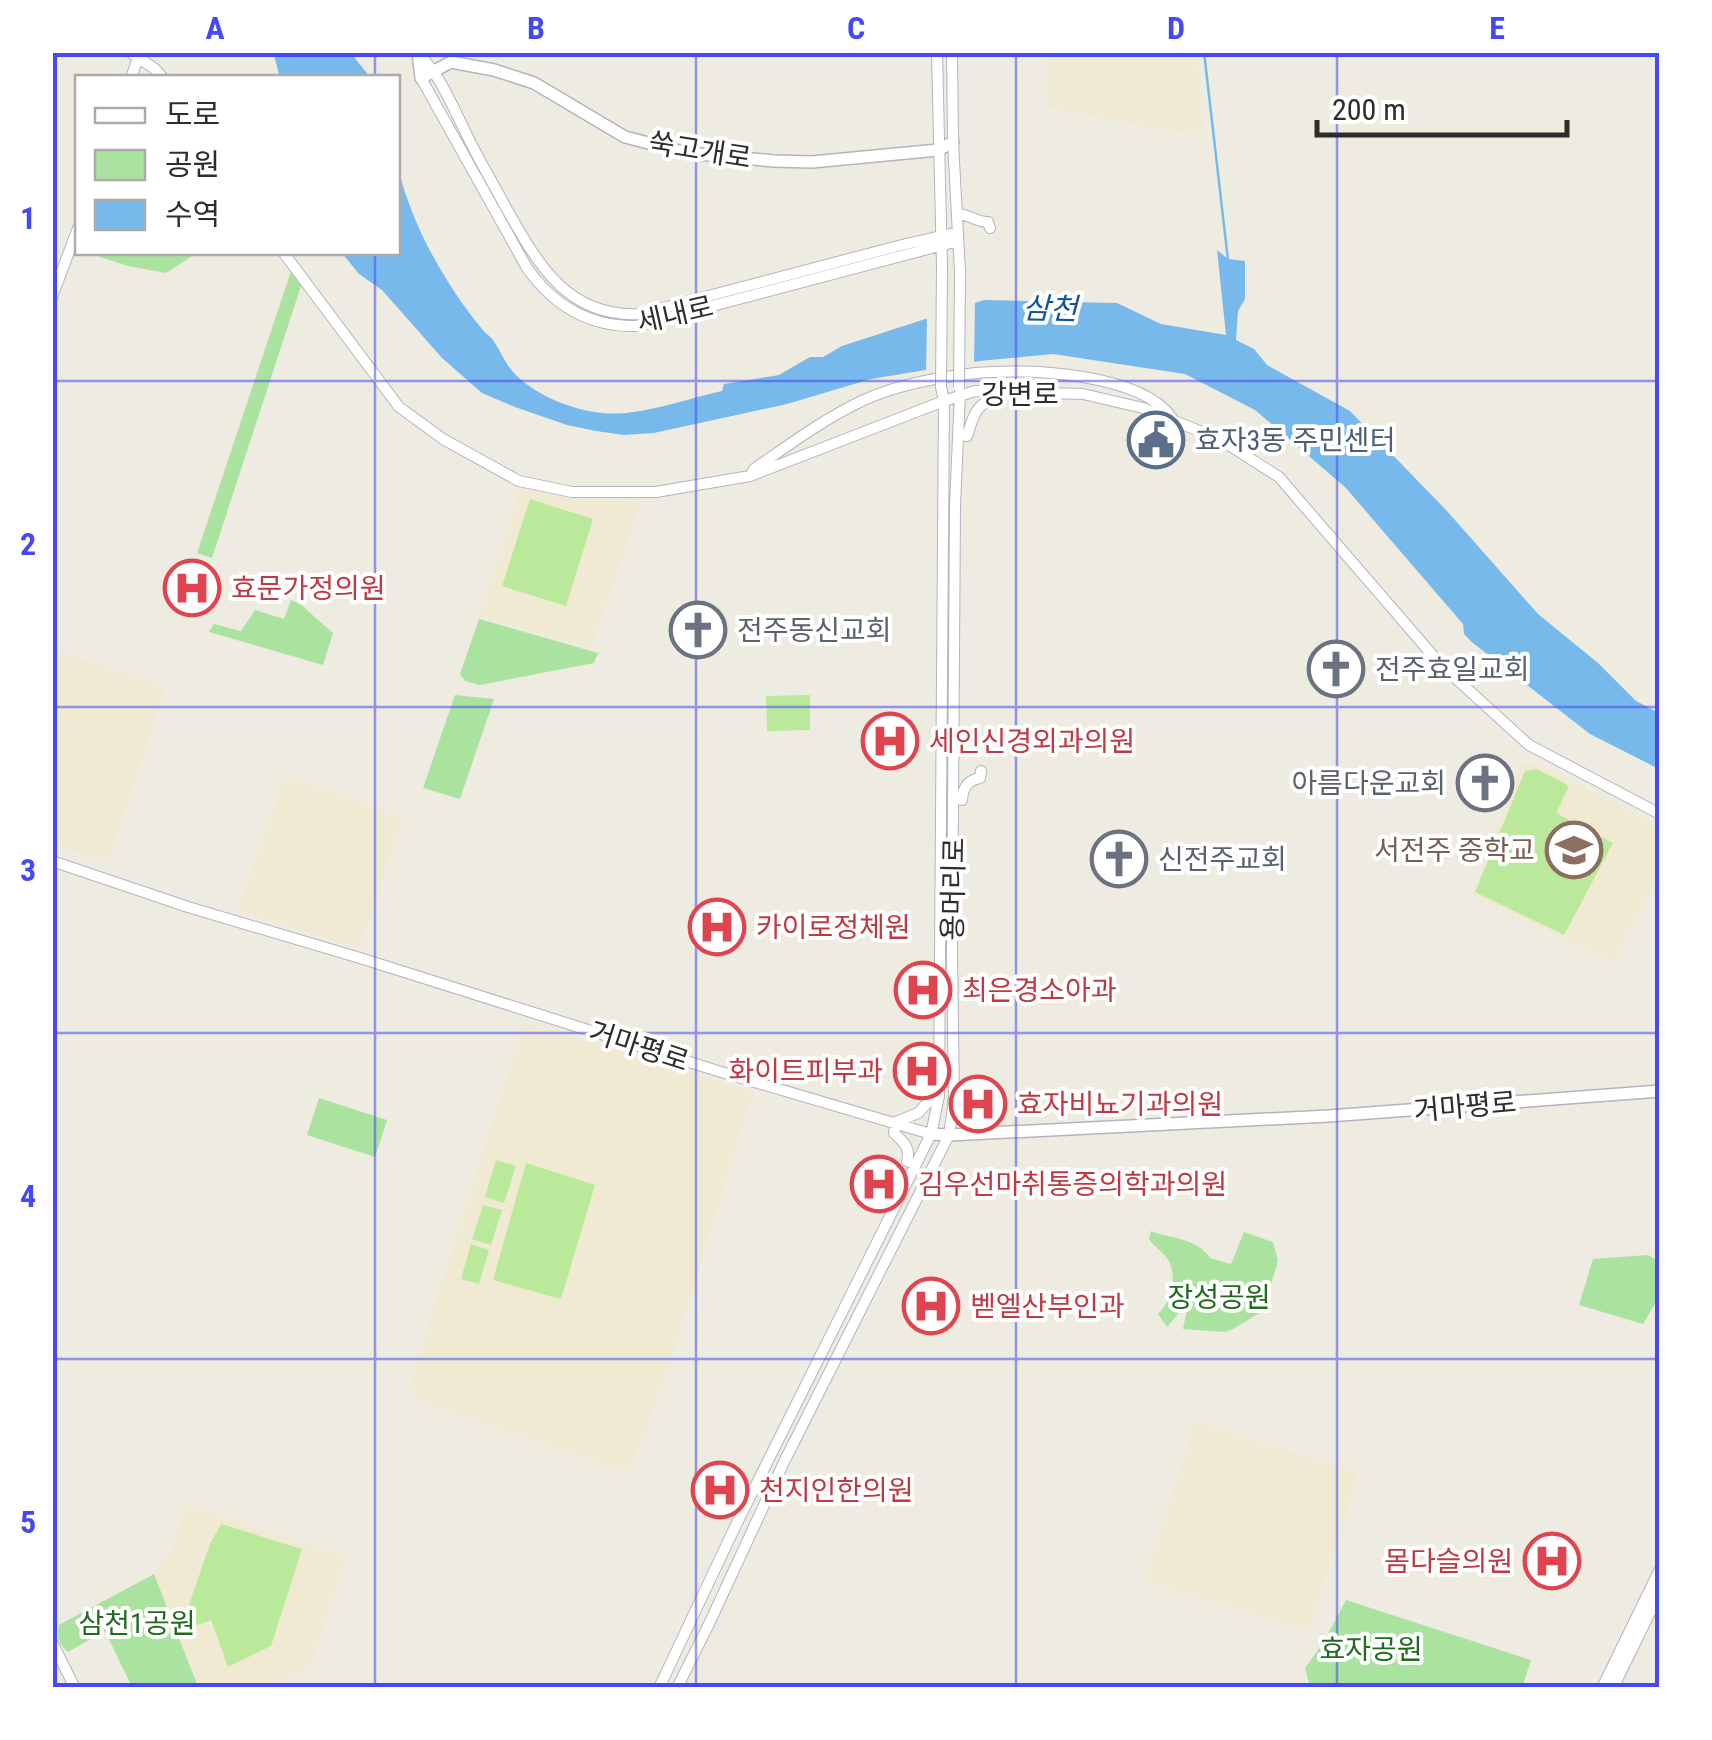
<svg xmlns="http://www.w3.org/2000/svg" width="1712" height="1740" font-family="'Roboto Condensed','Noto Sans KR',sans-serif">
<rect width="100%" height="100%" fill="#eeebe1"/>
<path fill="#efead1" d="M1051,53H1196L1204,130L1193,134L1165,130L1047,107Z
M521,488L571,499L640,503L591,648L479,616Z
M53,650L165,687L108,862L53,844Z
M1539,763L1659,827V873L1614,962L1472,894L1521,765Z
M285,776L403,818L359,948L238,911Z
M524,1023L752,1093L672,1357L644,1434L627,1472L419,1401L409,1387Z
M1196,1422L1358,1473L1309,1630L1144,1581Z
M187,1504L346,1557L310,1668L264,1687H198L154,1574L171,1552Z"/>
<path fill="#aae39f" d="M88,253H197L166,273L128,266Z
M291,271L301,286L212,558L197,553Z
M291,600L300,604L333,633L323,665L209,632L214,624L241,631L255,610L284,619Z
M479,619L598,653L594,663L480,685L465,681L460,674Z
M455,695L494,699L460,799L423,788Z
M319,1098L387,1120L375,1157L307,1135Z
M1151,1231C1172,1239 1197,1238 1210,1258L1231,1264L1244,1232L1273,1242L1278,1261L1266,1301L1258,1314L1233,1329L1225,1332L1183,1329L1187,1310H1181L1167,1327L1158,1314C1172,1302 1178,1273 1167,1258C1161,1250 1154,1247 1149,1239Z
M1648,1255L1659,1262V1297L1643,1324L1579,1305L1593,1259Z
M154,1574L198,1687H132L105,1631L68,1652C58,1644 57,1637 59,1625Z
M1346,1600L1531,1660L1522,1687H1310L1305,1668L1323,1643Z"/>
<path fill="#bbe99b" d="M530,499L593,519L566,606L502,586Z
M810,695V730L767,731L766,696Z
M1537,769L1569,786L1556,813L1613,843L1564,935L1475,892L1525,771Z
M496,1160L516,1166L504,1203L485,1197Z
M526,1163L595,1185L561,1299L493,1280Z
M483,1205L502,1210L491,1245L472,1239Z
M471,1244L489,1250L479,1284L461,1279Z
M221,1524L302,1549L271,1646L228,1667L211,1620L180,1631L210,1544Z"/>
<path fill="#78b9ec" d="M271,53H351L370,77H275L279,74L274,55Z
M398,167C411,224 445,284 482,329C485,333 490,336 493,340C502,353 505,365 518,377C540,397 573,410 602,413C639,417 685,399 722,391L724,384L779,375L810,357H823L842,346L984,300L1117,303L1161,324L1226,335L1217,250L1228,259L1245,261V299L1238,311L1236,340L1254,349L1267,365L1350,411L1447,511L1538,614L1598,663L1636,701L1659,713V769L1590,734L1473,643L1464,634L1463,624L1345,487L1255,410L1185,374L1053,354L980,361L871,379L787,404L654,433L624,435L596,431L567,425L515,407L482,393L442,358L382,290L359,274L342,253L398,252Z"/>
<path fill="#eeebe1" d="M975,298L974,367L926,375L927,314Z"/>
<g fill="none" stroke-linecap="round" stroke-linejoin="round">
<path stroke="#78b9ec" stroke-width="2.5" d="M1204,52L1228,260"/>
<g stroke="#b4b4c0" stroke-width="12">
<path id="tertiary" d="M130,52L155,69L163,78
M937,52L942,267
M952,52L953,142L960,272
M418,53C441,77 450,101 465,131C477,157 492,181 505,206C537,262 566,318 640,314L902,245L958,232
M131,78L139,55
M421,78L527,268C554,306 589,327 636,326L958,241
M957,214C969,214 976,222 988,222L990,228
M283,252L399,407L443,439L519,481L572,492H656L750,476L944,401L975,391L1083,394L1143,408L1221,440L1279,477L1441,665L1529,745L1660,814
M52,297L78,228
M959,435L967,436C972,421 975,405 991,400L992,392
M752,473L754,469C789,445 825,418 864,400C899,384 939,377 976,373C1027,368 1141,373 1172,418
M954,798L962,800C963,787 968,780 980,778L981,771
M52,861L188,907L360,958L721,1072L931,1134
M916,1165L907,1161C911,1148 903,1141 894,1133L896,1122L918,1113L930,1100L939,1096
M52,1642L75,1688
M659,1688L734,1529L931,1134L939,1096L944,401L941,387
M677,1688L709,1624L784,1462L949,1135L954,1101L952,954L955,505L960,393
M1602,1688L1660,1569
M1613,1688L1660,1592"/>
</g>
<g stroke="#b4b4c0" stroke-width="14">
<path id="secondary" d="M418,52L421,78L451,62L494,70L534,83L625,137L687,153L774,161L812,162L938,150L953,142
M954,1101L959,1102C968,1116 967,1123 986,1124V1133
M931,1134L949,1135L1329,1116L1660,1091"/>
</g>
<use href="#tertiary" stroke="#fff" stroke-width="10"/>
<use href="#secondary" stroke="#fff" stroke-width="11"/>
<g stroke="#b4b4c0" stroke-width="12" stroke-linecap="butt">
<path id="tertiary-bridge" d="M941,387L942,267
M959,387L960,272"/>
</g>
<use href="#tertiary-bridge" stroke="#fff" stroke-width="10"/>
</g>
<path fill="none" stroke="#4648f6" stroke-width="2.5" stroke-opacity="0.55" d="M375,52V78M696,52V1688M1016,52V1688M1337,52V1688M375,252V1688M52,381H1660M52,707H1660M52,1033H1660M52,1359H1660"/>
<defs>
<g id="civic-ring" transform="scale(2.875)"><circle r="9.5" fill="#fff" stroke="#5c6f8a" stroke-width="1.5"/><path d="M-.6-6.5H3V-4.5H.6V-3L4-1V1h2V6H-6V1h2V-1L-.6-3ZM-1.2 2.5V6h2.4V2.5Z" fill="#5c6f8a"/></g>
<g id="hospital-ring" transform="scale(2.875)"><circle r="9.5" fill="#fff" stroke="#e0444e" stroke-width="1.5"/><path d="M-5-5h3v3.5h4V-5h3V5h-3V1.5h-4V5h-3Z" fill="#e0444e"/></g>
<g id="church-ring" transform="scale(2.875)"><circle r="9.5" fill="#fff" stroke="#6b7280" stroke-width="1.5"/><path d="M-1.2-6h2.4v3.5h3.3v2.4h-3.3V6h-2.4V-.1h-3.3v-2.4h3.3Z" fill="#6b7280"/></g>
<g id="school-ring" transform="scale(2.875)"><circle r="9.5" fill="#fff" stroke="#8d6e63" stroke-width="1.5"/><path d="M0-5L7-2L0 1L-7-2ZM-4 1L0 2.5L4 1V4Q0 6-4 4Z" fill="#8d6e63"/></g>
</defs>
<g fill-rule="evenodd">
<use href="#civic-ring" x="1156" y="440"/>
<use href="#hospital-ring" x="192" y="588"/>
<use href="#church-ring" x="698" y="630"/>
<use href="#church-ring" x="1336" y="669"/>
<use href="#hospital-ring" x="890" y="741"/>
<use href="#church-ring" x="1485" y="783"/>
<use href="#school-ring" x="1574" y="850"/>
<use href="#church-ring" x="1119" y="859"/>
<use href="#hospital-ring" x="717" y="927"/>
<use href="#hospital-ring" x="923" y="990"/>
<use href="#hospital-ring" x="922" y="1071"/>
<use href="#hospital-ring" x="978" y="1104"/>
<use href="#hospital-ring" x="879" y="1184"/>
<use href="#hospital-ring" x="931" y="1306"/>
<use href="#hospital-ring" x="720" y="1490"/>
<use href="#hospital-ring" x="1552" y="1561"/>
</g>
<g text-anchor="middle" stroke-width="8" stroke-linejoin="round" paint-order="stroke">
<g font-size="28" fill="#2d2d2d" stroke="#fff">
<text transform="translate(700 150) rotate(9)" y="10">쑥고개로</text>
<text transform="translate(675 314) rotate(-13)" y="10">세내로</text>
<text x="1020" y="404">강변로</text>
<text transform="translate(953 889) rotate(-89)" y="10">용머리로</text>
<text transform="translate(639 1046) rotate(18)" y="10">거마평로</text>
<text transform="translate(1465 1106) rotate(-5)" y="10">거마평로</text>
</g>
<g font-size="28" fill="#4e5e75" stroke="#fff" text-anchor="start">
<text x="1195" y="450">효자3동 주민센터</text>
</g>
<g font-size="28" fill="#be3a42" stroke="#fff" text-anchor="start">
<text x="231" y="598">효문가정의원</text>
<text x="929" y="751">세인신경외과의원</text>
<text x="756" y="937">카이로정체원</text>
<text x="962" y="1000">최은경소아과</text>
<text x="883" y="1081" text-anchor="end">화이트피부과</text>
<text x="1017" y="1114">효자비뇨기과의원</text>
<text x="918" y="1194">김우선마취통증의학과의원</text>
<text x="970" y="1316">벧엘산부인과</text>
<text x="759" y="1500">천지인한의원</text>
<text x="1513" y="1571" text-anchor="end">몸다슬의원</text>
</g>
<g font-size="28" fill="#5b616d" stroke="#fff" text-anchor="start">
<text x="737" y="640">전주동신교회</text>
<text x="1375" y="679">전주효일교회</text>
<text x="1446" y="793" text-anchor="end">아름다운교회</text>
<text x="1158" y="869">신전주교회</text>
</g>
<g font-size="28" fill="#785e54" stroke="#fff" text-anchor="end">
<text x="1535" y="860">서전주 중학교</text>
</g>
<g font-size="28" fill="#206b1d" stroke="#fff">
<text x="1219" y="1307">장성공원</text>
<text x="137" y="1633">삼천1공원</text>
<text x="1371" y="1659">효자공원</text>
</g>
<g font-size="30" font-style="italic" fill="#11559e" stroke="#fff">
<text transform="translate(1050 309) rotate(1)" y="10">삼천</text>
</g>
</g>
<rect width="1712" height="1740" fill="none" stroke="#ffffff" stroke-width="110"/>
<rect x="75" y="75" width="325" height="180" fill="#ffffff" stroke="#ababab" stroke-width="2.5"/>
<rect x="95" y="108" width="50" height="15" fill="#ffffff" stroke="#ababab" stroke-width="2.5"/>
<text x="165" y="125" font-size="30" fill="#2d2d2d">도로</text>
<rect x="95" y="150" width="50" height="30" fill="#aae39f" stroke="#ababab" stroke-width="2.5"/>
<text x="165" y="175" font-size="30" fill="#2d2d2d">공원</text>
<rect x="95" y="200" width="50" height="30" fill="#78b9ec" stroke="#ababab" stroke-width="2.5"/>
<text x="165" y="225" font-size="30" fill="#2d2d2d">수역</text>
<path d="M1317 120v15h250v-15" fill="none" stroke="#2d2d2d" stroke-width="5"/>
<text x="1332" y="120" font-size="30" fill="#2d2d2d" stroke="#ffffff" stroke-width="8" paint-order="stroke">200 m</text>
<rect x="55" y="55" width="1602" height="1630" fill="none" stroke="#4648f6" stroke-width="4"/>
<g font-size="32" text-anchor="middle" font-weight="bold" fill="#4648f6">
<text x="215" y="39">A</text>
<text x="536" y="39">B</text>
<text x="856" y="39">C</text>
<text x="1176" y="39">D</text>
<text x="1497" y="39">E</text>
<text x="28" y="229">1</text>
<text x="28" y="555">2</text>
<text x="28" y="881">3</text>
<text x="28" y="1207">4</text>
<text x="28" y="1533">5</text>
</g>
</svg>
